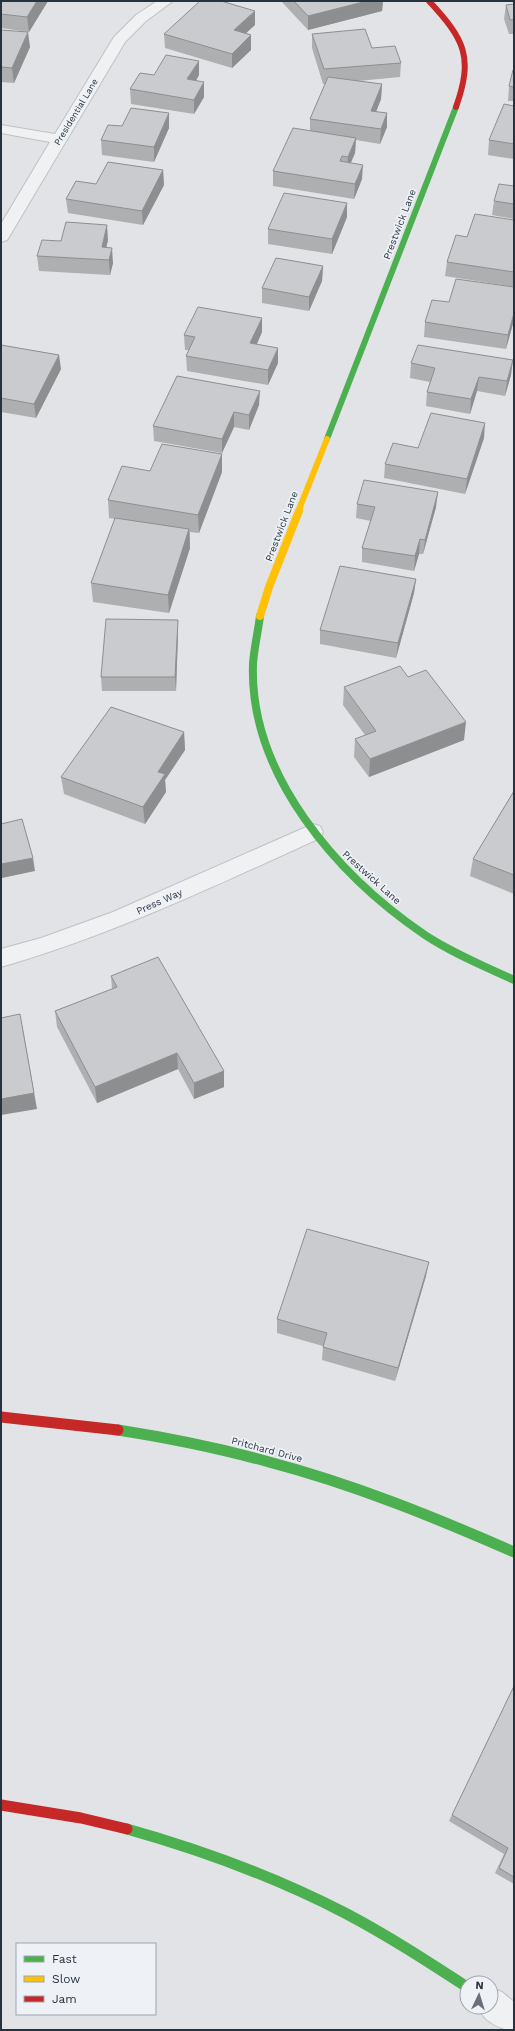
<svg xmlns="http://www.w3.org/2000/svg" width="515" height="2031" font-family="'Work Sans',sans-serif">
<rect width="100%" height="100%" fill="#e1e3e6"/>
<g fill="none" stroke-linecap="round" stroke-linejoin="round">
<g stroke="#bfc1c4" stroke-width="2">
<path id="street" d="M157,1H173L146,21L125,42L9,237L7,240L1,242V224L50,142L1,133V125L55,134L114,37L136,15Z
M313,824L320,826L323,832L320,838C215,886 112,935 1,967V949L41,938L113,912Z
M491,1988L502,1992L514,2002V2030C500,2030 483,2021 478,2007H491Z"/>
</g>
<use href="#street" fill="#f0f1f3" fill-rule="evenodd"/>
<path stroke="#4caf50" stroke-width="6" d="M327,439L456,107"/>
<path stroke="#4caf50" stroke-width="8" d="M260,616C258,632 254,648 253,664C249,775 338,876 425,935C452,953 484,966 514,980"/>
<path stroke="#4caf50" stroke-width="11" d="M118,1430C169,1438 219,1448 269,1462C353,1484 434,1517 514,1552
M127,1829C202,1850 275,1877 345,1913C387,1935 427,1961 467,1987"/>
<path stroke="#ffc107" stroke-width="6" d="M298,512L327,439"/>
<path stroke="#ffc107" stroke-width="8" d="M260,616L269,587L299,511"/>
<path stroke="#c62828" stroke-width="6" d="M429,1C464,39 474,56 456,107"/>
<path stroke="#c62828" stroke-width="11" d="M1,1417L118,1430
M1,1805L81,1818L127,1829"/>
</g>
<path fill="#adafb1" d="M1,1H48L29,32L1,28Z
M281,1H383L382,11L308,30Z
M514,4V34H509L504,19L506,5Z
M255,11V25L246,33L251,35V50L232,68L165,48L164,34Z
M1,30L30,47L14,83L1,82Z
M312,34L372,48L401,63L400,77L358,81L382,84L381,99L376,111L387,127L380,144L356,140L355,153L351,163L362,179L354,199L273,186V171L310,131V119L325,84H323L312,48Z
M514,70V101H508L509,86Z
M154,75H199L196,81L204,97L194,114L131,104L130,89Z
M514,106V159L488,155L489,140Z
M169,113V128L154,162L102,155L101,140Z
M163,170L164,185L143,225L68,213L66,199L96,184Z
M514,186V219L492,215L494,201Z
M347,217L332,254L268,244V229Z
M514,220V287L445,276L447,262L467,237Z
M108,240L106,248L113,263L110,275L39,271L37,256L61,241Z
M323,266L322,281L309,311L262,303V288Z
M514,320L506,349L424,337L425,322Z
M262,332L256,344L278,363L268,385L187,371L186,356L189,350H185L184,335Z
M1,345L61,369L36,418L1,412Z
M411,363L511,375L505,396L477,391L470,414L426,406L427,392L430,382L410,378Z
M259,405L249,430L234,427L222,453L154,441L153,426Z
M484,438L465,494L384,478L385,464L418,448Z
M222,454V472L199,533L190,532V548L169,613L93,602L91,583L115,519L109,518L108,500L150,471Z
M357,504L436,507L423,554H419L414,571L362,562V548L371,521L356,518Z
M416,579L414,593L396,658L320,644V630Z
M178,634L176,691H102L101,677Z
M344,687L464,740L369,777L354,757L355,739L365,735L343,705Z
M184,732L185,750L165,780L166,792L145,824L64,794L61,777Z
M514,791V894L470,876L473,859Z
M111,976L224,1071V1087L194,1099L178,1069L97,1103L57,1027L55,1011L112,989Z
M426,1276L395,1381L322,1360L323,1346L277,1333V1319Z
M514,1686V1884L495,1873L504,1854L449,1821Z"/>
<path fill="#8d8e90" d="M37,1H48L29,32L27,17Z
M367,1H383L382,11L308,30V16Z
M255,11V25L234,44V30Z
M28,32L30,47L14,83L12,68Z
M251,35V50L232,68V54Z
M199,61V75L188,94L187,79Z
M204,82V97L194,114V100Z
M382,84L381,99L371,125V111Z
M169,113V128L154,162V147Z
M387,113V127L380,144L381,129Z
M356,138L355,153L347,171L348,157Z
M363,165L362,179L354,199L355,184Z
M163,170L164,185L143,225L142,211Z
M347,203V217L332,254V239Z
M107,225L108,240L103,260L102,247Z
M112,248L113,263L110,275L109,260Z
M323,266L322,281L309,311V297Z
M514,313V320L506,349L508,335Z
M262,318V332L251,358L250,343Z
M278,348V363L268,385V370Z
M59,355L61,369L36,418L34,404Z
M513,360L511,375L505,396L507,381Z
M479,377L477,391L470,414L471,399Z
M260,391L259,405L249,430V415Z
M234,412V427L222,453V439Z
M485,423L484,438L465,494L467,479Z
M222,454V472L199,533L198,515Z
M438,492L436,507L423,554L425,540Z
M189,529L190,548L169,613L168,595Z
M420,539L419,554L414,571L415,556Z
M416,579L414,593L396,658L398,643Z
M178,620V634L176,691L175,677Z
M466,722L464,740L369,777L370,759Z
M184,732L185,750L165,780L166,792L145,824L143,807L158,772Z
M33,858L35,871L2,878V881H1V864Z
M23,1030L37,1109L1,1115V1099Z
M177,1053L178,1069L97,1103L95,1087Z
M224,1071V1087L194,1099V1083Z
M429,1262L426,1276L395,1381L398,1368Z"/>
<path fill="#c9cbce" stroke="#8d8e90" d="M1,1H37L27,17L1,14Z
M200,1H221L255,11L234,30L251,35L232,54L164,34Z
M294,1H367L308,16Z
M514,4V19L510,20L506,5Z
M365,29L372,48L395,46L401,63L324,69L312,34Z
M1,30L28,32L12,68L1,67Z
M166,55L199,61L187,79L204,82L194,100L130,89L140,73L154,75Z
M513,70H514V87L509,86Z
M328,77L382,84L371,111L387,113L381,129L310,119Z
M504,104L514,106V144L489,140Z
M131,108L169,113L154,147L101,140L108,125L122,126Z
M293,128L356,138L348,157L342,156L340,161L363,165L355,184L273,171Z
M108,162L163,170L142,211L66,199L76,181L96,184Z
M499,184L514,186V204L494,201Z
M284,193L347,203L332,239L268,229Z
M475,214L514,220V272L447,262L456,235L467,237Z
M66,222L107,225L102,247L112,248L109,260L37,256L42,240L61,241Z
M276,258L323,266L309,297L262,288Z
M456,279L514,287V313L508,335L425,322L432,300L449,302Z
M198,307L262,318L250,343L278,348L268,370L186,356L195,337L184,335Z
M1,345L59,355L34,404L1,398Z
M418,345L513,360L507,381L479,377L471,399L427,392L435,368L411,363Z
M177,376L260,391L249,415L234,412L222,439L153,426Z
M431,413L485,423L467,479L385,464L393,443L418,448Z
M162,444L222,454L198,515L108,500L122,466L150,471Z
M364,480L438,492L425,540L420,539L415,556L362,548L375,507L357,504Z
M115,518L189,529L168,595L91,583Z
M340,566L416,579L398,643L320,630Z
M106,619L178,620L175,677H101Z
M400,666L408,677L426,670L466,722L370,759L355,739L376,731L344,687Z
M111,707L184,732L158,772L165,774L143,807L61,777Z
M514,791V875L473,859Z
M22,819L33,858L1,864V824Z
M158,957L224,1071L194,1083L177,1053L95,1087L55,1011L117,987L111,976Z
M20,1014L34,1093L1,1099V1018Z
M307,1229L429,1262L398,1368L323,1347L327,1333L277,1319Z
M514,1686V1877L499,1868L508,1848L452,1815Z"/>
<g text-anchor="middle" stroke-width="3.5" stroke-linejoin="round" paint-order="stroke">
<g font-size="9" fill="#28323f" stroke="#eef2f6">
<text transform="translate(76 112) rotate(-59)" y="3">Presidential Lane</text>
</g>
<g font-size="10" fill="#28323f" stroke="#eef2f6">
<text transform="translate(399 224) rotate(-69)" y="4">Prestwick Lane</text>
<text transform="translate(281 526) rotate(-69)" y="4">Prestwick Lane</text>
<text transform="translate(372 877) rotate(42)" y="4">Prestwick Lane</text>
<text transform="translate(159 901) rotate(-24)" y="4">Press Way</text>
<text transform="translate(267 1449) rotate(15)" y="4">Pritchard Drive</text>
</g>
</g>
<rect width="515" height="2031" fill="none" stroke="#28323f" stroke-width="4"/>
<rect x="16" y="1943" width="140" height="72" fill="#eef2f6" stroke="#9fa5ad"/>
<rect x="24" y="1956" width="20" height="6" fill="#4caf50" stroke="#9fa5ad"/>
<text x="52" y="1963" font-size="12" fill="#28323f">Fast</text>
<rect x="24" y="1976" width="20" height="6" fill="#ffc107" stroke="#9fa5ad"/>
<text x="52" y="1983" font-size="12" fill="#28323f">Slow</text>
<rect x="24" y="1996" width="20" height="6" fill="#c62828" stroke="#9fa5ad"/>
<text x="52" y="2003" font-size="12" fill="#28323f">Jam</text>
<g transform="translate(479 1995) rotate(4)"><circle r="19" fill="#eef2f6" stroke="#9fa5ad"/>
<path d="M0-3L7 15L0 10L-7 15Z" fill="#697079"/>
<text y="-6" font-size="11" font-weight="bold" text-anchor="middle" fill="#28323f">N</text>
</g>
</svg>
